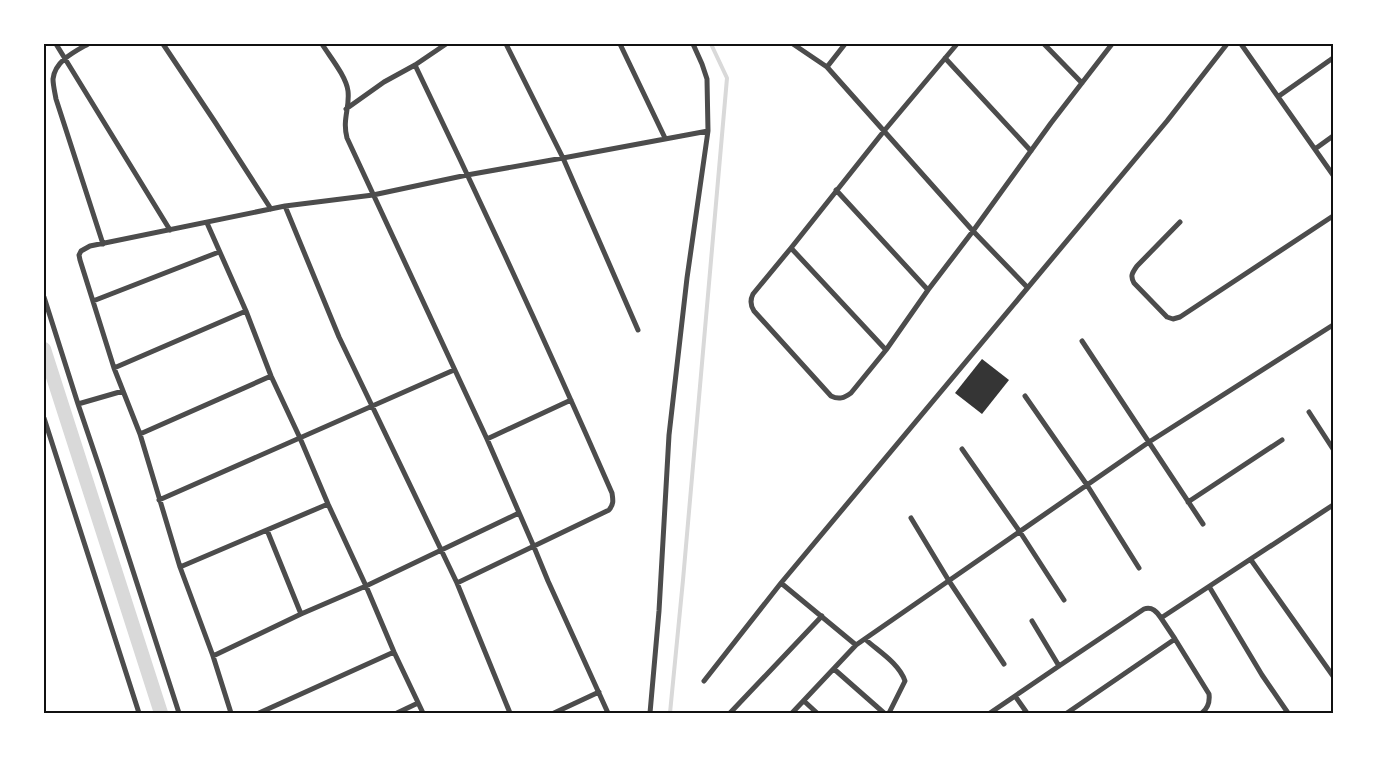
<svg xmlns="http://www.w3.org/2000/svg" width="1377" height="757" font-family="Cabin,sans-serif">
<rect width="100%" height="100%" fill="#fff"/>
<g fill="none" stroke-linecap="round" stroke-linejoin="round">
<path stroke="#d9d9d9" stroke-width="4" d="M670,713L683,580L727,78L711,44"/>
<path stroke="#d9d9d9" stroke-width="14" d="M44,349L161,713"/>
</g>
<path fill="#353535" d="M982,359L1009,380L982,414L955,393Z"/>
<g fill="none" stroke-linecap="round" stroke-linejoin="round">
<path stroke="#4c4c4c" stroke-width="5" d="M56,44L170,230
M88,44C74,52 55,61 53,79C53,85 55,93 56,99L103,244
M163,44L215,122L271,209
M322,44C330,57 346,76 348,91C350,108 342,119 347,138L487,439L534,547L548,581L608,713
M506,44L563,158L638,330
M620,44L665,138
M793,44L827,67L973,231L1027,287
M957,44L884,131L791,248L753,294C750,300 750,305 754,311L831,396C839,400 844,398 851,393L886,350L928,290L973,231L1051,123L1112,44
M1044,44L1082,83
M1241,44L1333,175
M945,58L1031,151
M415,65C483,206 549,349 612,493C613,500 614,504 609,510L457,583
M827,67L845,44
M1279,96L1333,58
M346,109L384,82L415,65L446,44
M1315,149L1333,136
M836,190L928,290
M285,206L339,337L457,583L510,713
M1180,222L1137,266C1132,273 1130,276 1134,283L1167,317L1173,319L1180,317L1333,216
M207,223L246,311L271,376L300,438L328,504L366,586L394,652L423,713
M791,248L886,350
M44,297L78,404L100,469L179,713
M93,301L219,252
M1082,341L1203,524
M114,368L246,311
M1025,396L1087,485L1139,568
M78,404L123,391
M1309,412L1333,449
M44,418L139,713
M140,434L271,376
M487,439L571,400
M962,449L1020,532L1064,600
M159,500L454,370
M1188,502L1282,440
M911,518L949,581L1004,664
M267,530L301,614
M1251,560L1333,676
M180,567L328,504
M1210,588L1262,675L1288,713
M1032,621L1059,666
M865,639C878,651 899,663 905,681L889,713
M1175,639L1209,694C1210,702 1208,708 1202,713
M856,645L781,583L1167,121L1227,44
M213,656L301,614L366,586L519,513
M834,669L884,713
M704,681L781,583
M1015,696L1027,713
M804,701L817,713
M231,713L213,656L180,567L140,434L114,368L80,260L79,255L81,251L90,246L285,206L373,195L467,175L563,158L708,131
M259,713L394,652
M397,713L418,703
M554,713L599,692
M650,713L659,611L669,435L687,278L708,131L707,79L702,64L693,44
M730,713L822,616
M792,713L856,645L1149,442L1333,325
M990,713L1059,666L1144,609C1152,606 1157,612 1161,618
M1067,713L1175,639L1161,618L1333,505"/>
</g>
<rect width="1377" height="757" fill="none" stroke="#ffffff" stroke-width="90"/>
<rect x="45" y="45" width="1287" height="667" fill="none" stroke="#111" stroke-width="2"/>
</svg>
